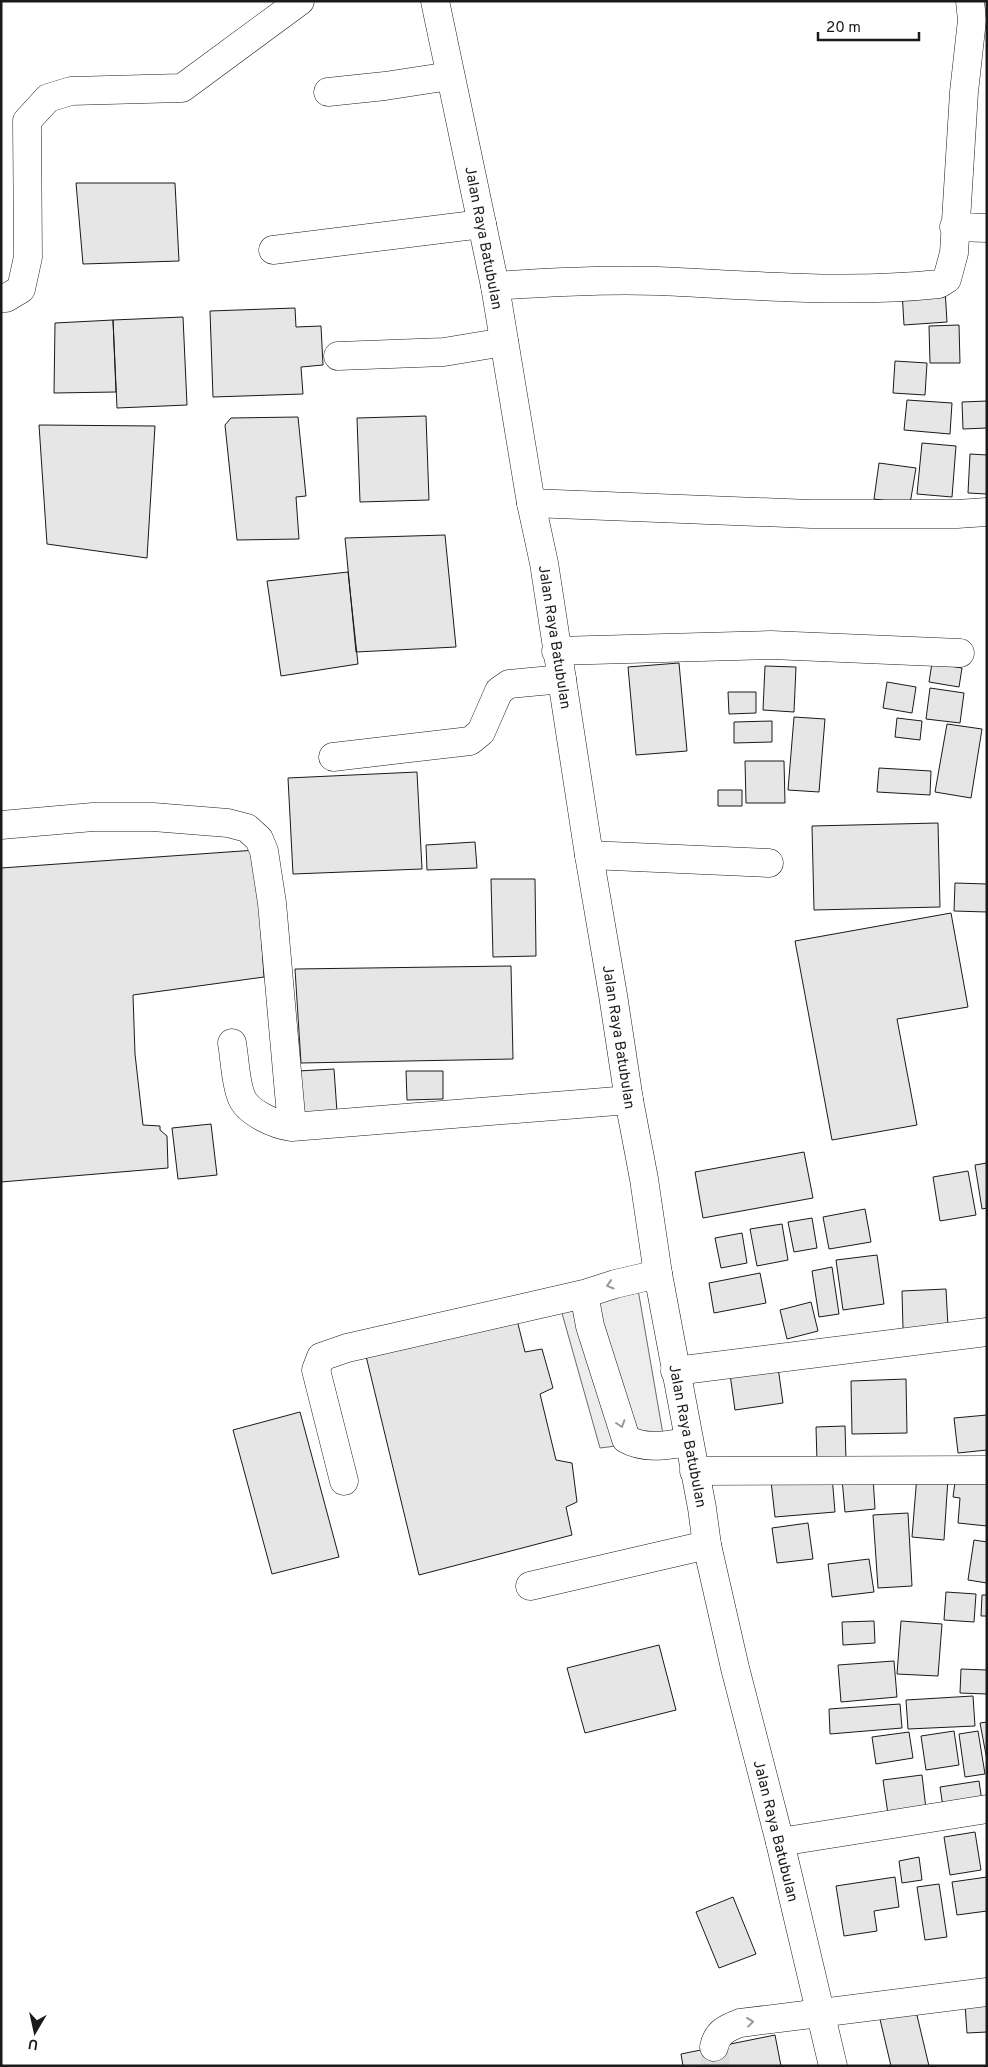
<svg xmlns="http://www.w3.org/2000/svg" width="988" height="2067" font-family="Overpass,sans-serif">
<rect width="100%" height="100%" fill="#fff"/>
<path fill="#ededed" stroke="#6a6a6a" d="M635,1272L664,1440L600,1448L556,1292Z"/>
<path fill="#e6e6e6" stroke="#1a1a1a" d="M76,183H175L179,261L83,264Z
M945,289L947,322L904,325L902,291Z
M295,308L296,327L321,326L323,365L301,367L303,394L213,397L210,311Z
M183,317L187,405L117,408L113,320Z
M113,320L116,392L54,393L55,323Z
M959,325L960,363H930L929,326Z
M895,361L927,363L925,395L893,393Z
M907,400L952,403L950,434L904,430Z
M987,401V428L963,429L962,402Z
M426,416L429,500L360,502L357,418Z
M298,417L306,496L296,497L299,539L237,540L225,425L231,418Z
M39,425L155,426L147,558L47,544Z
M922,443L956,446L952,497L917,494Z
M970,454L987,455V494L968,493Z
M879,463L916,468L910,504L874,499Z
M445,535L456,647L356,652L345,538Z
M348,572L358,664L281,676L267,581Z
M679,663L687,751L636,755L628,667Z
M932,663L962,668L959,687L929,682Z
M765,666L796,667L794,712L763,710Z
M887,682L916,687L912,713L883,708Z
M930,688L964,693L960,723L926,719Z
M728,692H756V713L729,714Z
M794,717L825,719L819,792L788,790Z
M897,718L922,721L920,740L895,737Z
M772,721V742L734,743V722Z
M947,724L982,729L971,798L935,792Z
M745,761H784L785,803H746Z
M879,768L931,771L930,795L877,792Z
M417,772L422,869L293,874L288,778Z
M718,790H742V806H718Z
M938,823L940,907L814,910L812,826Z
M475,842L477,868L427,870L426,845Z
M256,850L264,977L133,995L135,1054L143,1125L160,1126V1130L167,1136L168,1168L1,1182V868Z
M491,879H535L536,956L493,957Z
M955,883L987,884V912L954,911Z
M951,913L968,1007L897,1019L917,1125L832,1140L795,941Z
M511,966L513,1059L301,1063L295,969Z
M334,1069L337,1112L300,1114L298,1071Z
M406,1071H443V1099L407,1100Z
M211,1124L217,1175L178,1179L172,1128Z
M804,1152L813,1198L703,1218L695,1172Z
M987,1163V1208L982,1209L975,1165Z
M968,1171L976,1215L940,1221L933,1177Z
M865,1209L871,1242L829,1249L823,1217Z
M812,1218L817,1248L794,1252L788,1222Z
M782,1224L788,1260L757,1266L750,1229Z
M742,1233L747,1263L721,1268L715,1238Z
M877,1255L884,1304L843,1310L836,1260Z
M832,1267L839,1314L819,1317L812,1271Z
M760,1273L766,1303L714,1313L709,1283Z
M946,1289L948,1327L903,1329L902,1291Z
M811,1302L818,1331L787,1339L780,1310Z
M517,1320L525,1352L542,1349L553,1388L540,1394L556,1460L572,1463L577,1502L566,1507L572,1535L419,1575L366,1356Z
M777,1360L783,1403L735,1410L729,1367Z
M906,1379L907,1433L852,1434L851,1381Z
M300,1412L339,1557L272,1574L233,1430Z
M987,1415V1450L958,1453L954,1418Z
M845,1426L846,1460L817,1461L816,1427Z
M917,1475L948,1478L944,1540L912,1537Z
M956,1475L987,1478V1526L958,1523L960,1498L953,1497Z
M832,1476L835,1512L775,1517L771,1481Z
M873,1477L875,1509L845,1512L842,1479Z
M908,1513L912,1586L878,1588L873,1515Z
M808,1523L813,1559L777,1563L772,1528Z
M974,1540L987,1542V1583L968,1580Z
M869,1559L874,1592L832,1597L828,1564Z
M946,1592L976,1594L974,1622L944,1620Z
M982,1595H987V1616H981Z
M874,1621L875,1643L843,1645L842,1622Z
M901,1621L942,1624L938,1676L897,1674Z
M659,1645L676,1710L585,1733L567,1668Z
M894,1661L897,1697L841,1702L838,1665Z
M961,1669L987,1670V1694L960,1693Z
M973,1696L975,1726L908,1729L906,1700Z
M900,1704L902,1728L830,1734L829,1709Z
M987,1722V1760L980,1723Z
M954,1731L959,1765L926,1770L921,1736Z
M978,1731L985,1774L965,1777L959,1734Z
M909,1732L913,1758L876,1764L872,1737Z
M922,1775L926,1809L888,1814L883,1780Z
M979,1781L982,1801L943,1807L940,1787Z
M975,1832L981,1870L950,1875L944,1837Z
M919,1857L922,1880L902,1883L899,1861Z
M895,1877L899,1907L874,1911L877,1931L844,1936L836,1886Z
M987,1877V1911L957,1915L952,1882Z
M939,1884L947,1937L925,1940L917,1887Z
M733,1897L756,1954L719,1968L696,1912Z
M987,2003V2032L967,2033L965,2004Z
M915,2007L929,2066H891L879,2015Z
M775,2035L781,2066H683L681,2054Z"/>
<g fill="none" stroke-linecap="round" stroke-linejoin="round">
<path stroke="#ddd" stroke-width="28" stroke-dasharray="28 14" stroke-linecap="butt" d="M714,2047L716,2066"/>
<g stroke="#1a1a1a" stroke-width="29">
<path id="minor" d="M328,92L385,86L450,76
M954,227L987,228
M273,250L482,224
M495,286C550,282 604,279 658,281C752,285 845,294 939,284L947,279L954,253L964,92L972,20L970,1
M1,298H6L21,289L28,257L27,121L48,98L71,91L182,88L300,1
M338,356L444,352L504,342
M531,503L811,514H957L987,512
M556,651L771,645L960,653
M333,757L470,741L481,732L499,691L509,684L562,679
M1,825L93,817H153L228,823L247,828L259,839L264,851L272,903L292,1127
M589,855L769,863
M232,1043C235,1060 235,1080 241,1096C247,1113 276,1125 292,1127L629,1100
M658,1274L615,1284L584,1294L590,1326L626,1439C646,1450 667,1445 688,1442
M675,1371L987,1332
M694,1471L987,1470
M344,1481L316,1370L321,1357L347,1348L584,1294
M530,1586L707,1545
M780,1842L987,1809
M714,2047C717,2032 727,2028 740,2023L987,1992"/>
</g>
<g stroke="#1a1a1a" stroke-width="29">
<path id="highway" d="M435,1L495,286L531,503L544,563L589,855L613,995L629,1100L644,1179L658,1274L702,1508L707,1545L735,1668L780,1842L833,2066"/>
</g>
<use href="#minor" stroke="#fff" stroke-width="28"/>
<use href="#highway" stroke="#fff" stroke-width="28"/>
</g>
<defs><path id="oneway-chevron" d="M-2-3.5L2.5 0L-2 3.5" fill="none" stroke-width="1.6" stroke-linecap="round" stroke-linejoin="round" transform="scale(1.25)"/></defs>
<g stroke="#989898">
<use href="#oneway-chevron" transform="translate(610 1285) rotate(163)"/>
<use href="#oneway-chevron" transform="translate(621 1424) rotate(72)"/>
<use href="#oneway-chevron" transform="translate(750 2022) rotate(-7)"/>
</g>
<g text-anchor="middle" stroke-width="4" stroke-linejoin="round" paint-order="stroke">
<g font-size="15" fill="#1a1a1a" stroke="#fff">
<text transform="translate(484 238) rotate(79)" y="5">Jalan Raya Batubulan</text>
<text transform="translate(555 637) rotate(81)" y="5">Jalan Raya Batubulan</text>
<text transform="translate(619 1037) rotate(81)" y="5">Jalan Raya Batubulan</text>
<text transform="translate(688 1436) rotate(79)" y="5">Jalan Raya Batubulan</text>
<text transform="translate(776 1831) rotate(76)" y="5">Jalan Raya Batubulan</text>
</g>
</g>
<rect width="988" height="2067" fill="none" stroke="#1a1a1a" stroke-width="5"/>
<g transform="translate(35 2032) rotate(189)" stroke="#ffffff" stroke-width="4" paint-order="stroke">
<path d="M0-4L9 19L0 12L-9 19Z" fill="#1a1a1a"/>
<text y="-8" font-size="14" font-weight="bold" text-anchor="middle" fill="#1a1a1a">U</text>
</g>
<path d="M818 32v8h101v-8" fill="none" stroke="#1a1a1a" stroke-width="2.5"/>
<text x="826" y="32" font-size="15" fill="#1a1a1a" stroke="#ffffff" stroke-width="4" paint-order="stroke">20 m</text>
</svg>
